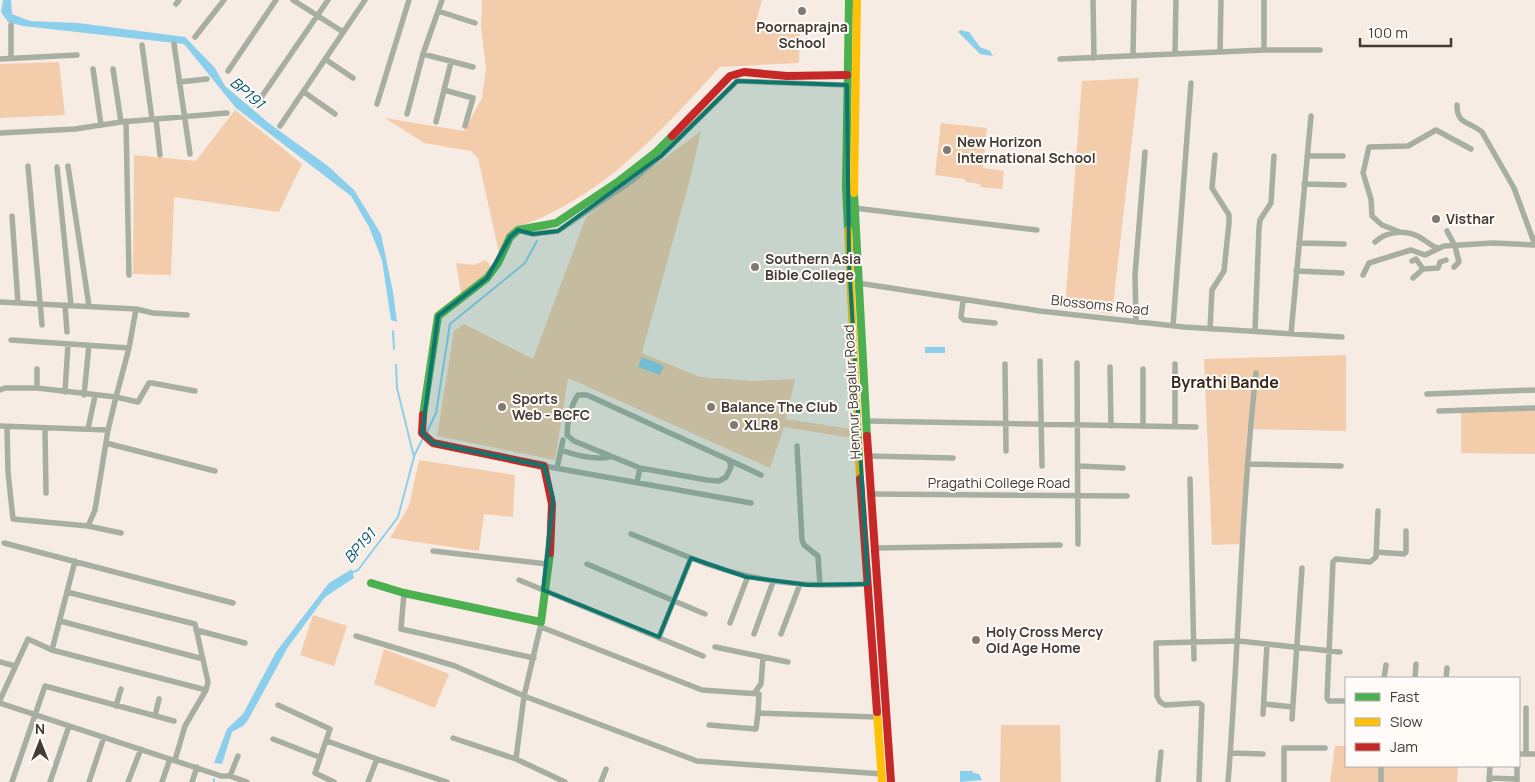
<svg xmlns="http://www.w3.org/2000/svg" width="1535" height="782" font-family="Manrope,sans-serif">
<rect width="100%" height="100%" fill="#f6ece3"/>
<path fill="#f3ccab" d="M482,0H762L756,22L800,24L799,63L720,67C658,134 603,198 515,228L500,257L478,158L471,151L424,143L385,118L464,131L482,98L486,68L481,28Z
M59,62L65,115L0,118V64Z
M1139,78L1112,314L1065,308L1082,81Z
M235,110L302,164L279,212L174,197L171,275L133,274L134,155L196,161Z
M941,123L987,128L983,168L1004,171L1002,189L980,187L981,184L965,182V179L935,175Z
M701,131L690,179L642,353L700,377L753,381L795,379L786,419L851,429L852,438L784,427L770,468L568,378L555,460L437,436L454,331L464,324L533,359L586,217Z
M486,260L493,270L462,299L456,263L474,265Z
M1346,355V431L1247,429L1241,544L1212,545L1204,359Z
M1461,410H1535V454L1461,453Z
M419,460L515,475L513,517L484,514L479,551L390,538L409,506Z
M313,615L347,626L334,666L300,655Z
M384,649L449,674L435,708L374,684Z
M1001,725H1060L1061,782H1000Z
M1335,746H1346V766H1458L1457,782H1330Z"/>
<path fill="#8ccfec" d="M3,0H11L12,14L30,21L78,23L185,37L215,68L225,86L270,124L328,166L354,190L381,234L393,292L397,322L391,320L382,260L369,227L351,196L236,108L184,44L23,26L8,22L1,12Z
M960,30L969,32L980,47L990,51L993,56L980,54L958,32Z
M925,347H945V353H925Z
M642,357L664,366L660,375L638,367Z
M352,569L354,578L325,597L288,647L248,720L243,726L232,732L222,764L214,763L227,729L243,714L276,652L329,583Z
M960,771H973V773L979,774L982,780L960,782Z"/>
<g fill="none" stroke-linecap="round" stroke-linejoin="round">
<path stroke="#8ccfec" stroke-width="2" d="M393,331L394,349
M426,434L436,413L450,324L525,263L537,241
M414,456L423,438
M351,573L358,570L398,517L414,457L397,388L396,365
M214,779V782"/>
<path stroke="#a6afa2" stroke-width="5.5" d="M293,0L343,32
M1093,0L1094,58
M176,4L179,0
M438,11L475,23
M195,37L224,0
M174,44L190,154
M142,45L152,119
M1264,50V0
M1220,52L1221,0
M423,54L473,67
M1175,54L1176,0
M1133,56L1134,0
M0,59L77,55
M11,59V25
M325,59L353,78
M1060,59L1264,50H1320
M93,69L101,125
M113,69L121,122
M228,71L276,0
M179,82L207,79
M444,90L473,98L465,126
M304,92L335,114
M377,104L409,0
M256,105L328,0
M1457,105C1457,125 1469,121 1482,132L1514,188L1535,245
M407,114L423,54L442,0
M156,119L160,155
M126,121L129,275
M436,122L451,62
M280,126L365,0
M0,133L75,129L121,122L227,113
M1307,156H1343
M28,166L42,325
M68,166L89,306
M57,167L71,305
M1304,184L1344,185
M854,208L1037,230
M12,216L18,303
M521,231L533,234L558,231L633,180L661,156L737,81L847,85
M1447,231L1455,246L1459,262L1454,267
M1400,232L1382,225L1372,216L1371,199L1363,173L1369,147L1408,146L1436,130L1471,149
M1375,242C1388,230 1409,229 1424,240C1429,243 1431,246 1438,248
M1299,243L1344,244
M1412,261L1416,259L1423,269L1438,268L1440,262L1446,260
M1296,271L1342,273
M1363,275L1369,263L1411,250L1425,255L1444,246L1493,243L1535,245
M1413,278L1423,269
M858,283L1040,311L1184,327L1342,337
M963,301L961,317L964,320L995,323
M0,302L136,309L153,313L187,315
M65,305L67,332
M136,309L129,348L116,397L138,402L149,383H152L195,391
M1136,322L1135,275L1145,152
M1173,326L1191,83
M1210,329L1212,290L1224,271L1229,223V215L1212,188L1215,155
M1255,331L1259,228L1260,220L1271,203L1274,156
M1291,334L1311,116
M11,340L129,348
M1040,361L1042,466
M1077,363L1078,544
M1005,364L1006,451
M1175,364V427
M1110,367L1111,426
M37,369V388
M1143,369V426
M0,390L5,388H37L116,397L108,430
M65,392L68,344
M1427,394L1535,390
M84,395L89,345
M578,395H587L729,460L731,467L726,477L719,481L707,480L640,468L574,441L567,435C567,422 571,405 578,395Z
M1439,411L1535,408
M866,421L1196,427
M0,426L108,430L95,510L88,526
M7,427L8,472L13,519L88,526L121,533
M45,429L46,493
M88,429L95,396
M106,443L215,471
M797,446L802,540L804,545L818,556L820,585
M561,450C577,456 593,460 610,457
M868,456L953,458
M729,460L761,475
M1248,464L1341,466
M544,466L751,503
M1078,466L1123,468
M557,468L563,440
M1190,479L1194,659
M637,482L640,468
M871,494L1127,496
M631,534L691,558L659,637
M4,543L233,603
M875,548L1060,545
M433,551L547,564
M1376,552L1404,554L1406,552V531
M691,558C750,582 804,588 868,584
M587,564L705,614
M519,580L703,656
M67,592L195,624L208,682L206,690L185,726L175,760
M404,593L401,629L534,658
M60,621L203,659
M730,623L748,576
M541,627L702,690L759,694L758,713L877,717
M196,630L245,643
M754,634L773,582
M781,634L800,584
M356,636L455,666L524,696L541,624
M715,647L788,662
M52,650L75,561
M0,662L15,666
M1384,678L1386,665
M1415,678L1416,664
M1446,678L1447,668
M755,692L761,684L763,658
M0,700L28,639L52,650L206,690
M1346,701H1329L1327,698L1333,562L1336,559L1370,562L1376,557L1378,511
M0,703L221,776H230L247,782
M1264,704L1293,707
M278,705L330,729L315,773L334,782
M116,706L121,689
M1526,708V754
M1263,714L1267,644
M155,716L159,699
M1292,719L1302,568
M709,725L756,729L758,713
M453,738L516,759L565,782
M273,739L319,757
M327,741L377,759
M1231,753L1263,754
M1519,754H1535
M516,759L524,696L697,761L883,774
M230,776L238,756
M1489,778L1517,779
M12,782L45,686L174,721
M50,782L69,726
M89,782L104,737
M128,782L141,749
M162,782L170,759
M192,782L197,767
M368,782L377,759L447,782
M601,782L606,769
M1158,782L1161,752
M1199,782L1202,705L1199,703L1165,705L1160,702L1157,696L1156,643L1239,641L1340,652
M1228,782C1239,646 1241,509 1256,373
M1284,782V748H1325
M1381,782V766
M1489,782L1490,766
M1517,782V766"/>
<path stroke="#4caf50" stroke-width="8" d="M854,193L867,436
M848,230L846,186L849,0
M423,415L438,316L487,278L498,263L510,237L518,230L556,223L619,181L655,153L672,136
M371,583L404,593L541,622L550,553"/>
<path stroke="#ffc107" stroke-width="8" d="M854,193L857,0
M848,230L860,479
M877,712L882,782"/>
<path stroke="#c62828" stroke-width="8" d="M672,136L730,76L744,72L787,76L847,75
M423,415L422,433L433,443L544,466L552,504L550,553
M867,436L891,782
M860,479L877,712"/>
</g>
<path fill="#0f766e" fill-opacity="0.2" stroke="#0f766e" stroke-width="4" stroke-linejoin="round" d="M737,81L847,85L849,261L868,584L808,585L746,577L691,558L659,637L543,590L553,498L544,466L433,443L422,433L438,316L487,278L510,237L518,230L533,234L558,231L661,156Z"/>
<g fill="#827972" stroke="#fffbf8" stroke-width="2">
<circle cx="802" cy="11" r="5"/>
<circle cx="947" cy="150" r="5"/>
<circle cx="1436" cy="219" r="5"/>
<circle cx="755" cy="267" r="5"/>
<circle cx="502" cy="407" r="5"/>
<circle cx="711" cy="407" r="5"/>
<circle cx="734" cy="425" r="5"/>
<circle cx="976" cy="640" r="5"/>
</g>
<g text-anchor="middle" stroke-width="4" stroke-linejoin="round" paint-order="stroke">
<g font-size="14" font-weight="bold" fill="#433b35" stroke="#fffbf8" text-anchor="start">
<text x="802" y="32" text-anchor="middle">Poornaprajna<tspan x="802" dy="16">School</tspan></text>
<text x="957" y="147">New Horizon<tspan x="957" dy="16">International School</tspan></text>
<text x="1446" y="224">Visthar</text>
<text x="765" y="264">Southern Asia<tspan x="765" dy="16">Bible College</tspan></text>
<text x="512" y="404">Sports<tspan x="512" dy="16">Web - BCFC</tspan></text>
<text x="721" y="412">Balance The Club</text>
<text x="744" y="430">XLR8</text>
<text x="986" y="637">Holy Cross Mercy<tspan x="986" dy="16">Old Age Home</tspan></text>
</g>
<g font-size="14" fill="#433b35" stroke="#fffbf8">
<text transform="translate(1100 305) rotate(6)" y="5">Blossoms Road</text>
<text transform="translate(852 392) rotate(-93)" y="5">Hennur Bagalur Road</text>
<text x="999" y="488">Pragathi College Road</text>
</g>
<g font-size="15" font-style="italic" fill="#005775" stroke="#fffbf8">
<text transform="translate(247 93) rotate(41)" y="5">BP191</text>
<text transform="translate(360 546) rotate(-49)" y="5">BP191</text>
</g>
<g font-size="16" font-weight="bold" fill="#36271c" stroke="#fffbf8">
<text x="1225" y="388">Byrathi Bande</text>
</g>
</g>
<rect x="1345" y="677" width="175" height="90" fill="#fffbf8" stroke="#b4aeaa"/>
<rect x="1355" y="693" width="25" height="8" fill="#4caf50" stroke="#b4aeaa"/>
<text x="1390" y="702" font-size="15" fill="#433b35">Fast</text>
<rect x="1355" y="718" width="25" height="8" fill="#ffc107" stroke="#b4aeaa"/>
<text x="1390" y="727" font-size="15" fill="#433b35">Slow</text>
<rect x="1355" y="743" width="25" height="8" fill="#c62828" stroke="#b4aeaa"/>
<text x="1390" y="752" font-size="15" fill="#433b35">Jam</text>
<g transform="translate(40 742)" stroke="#fffbf8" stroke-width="4" paint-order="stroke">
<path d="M0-4L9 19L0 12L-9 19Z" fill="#433b35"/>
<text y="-8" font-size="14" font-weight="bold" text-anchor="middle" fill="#433b35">N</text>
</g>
<path d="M1360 38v8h91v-8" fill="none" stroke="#433b35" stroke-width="2.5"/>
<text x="1368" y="38" font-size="15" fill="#433b35" stroke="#fffbf8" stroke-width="4" paint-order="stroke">100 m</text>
</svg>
